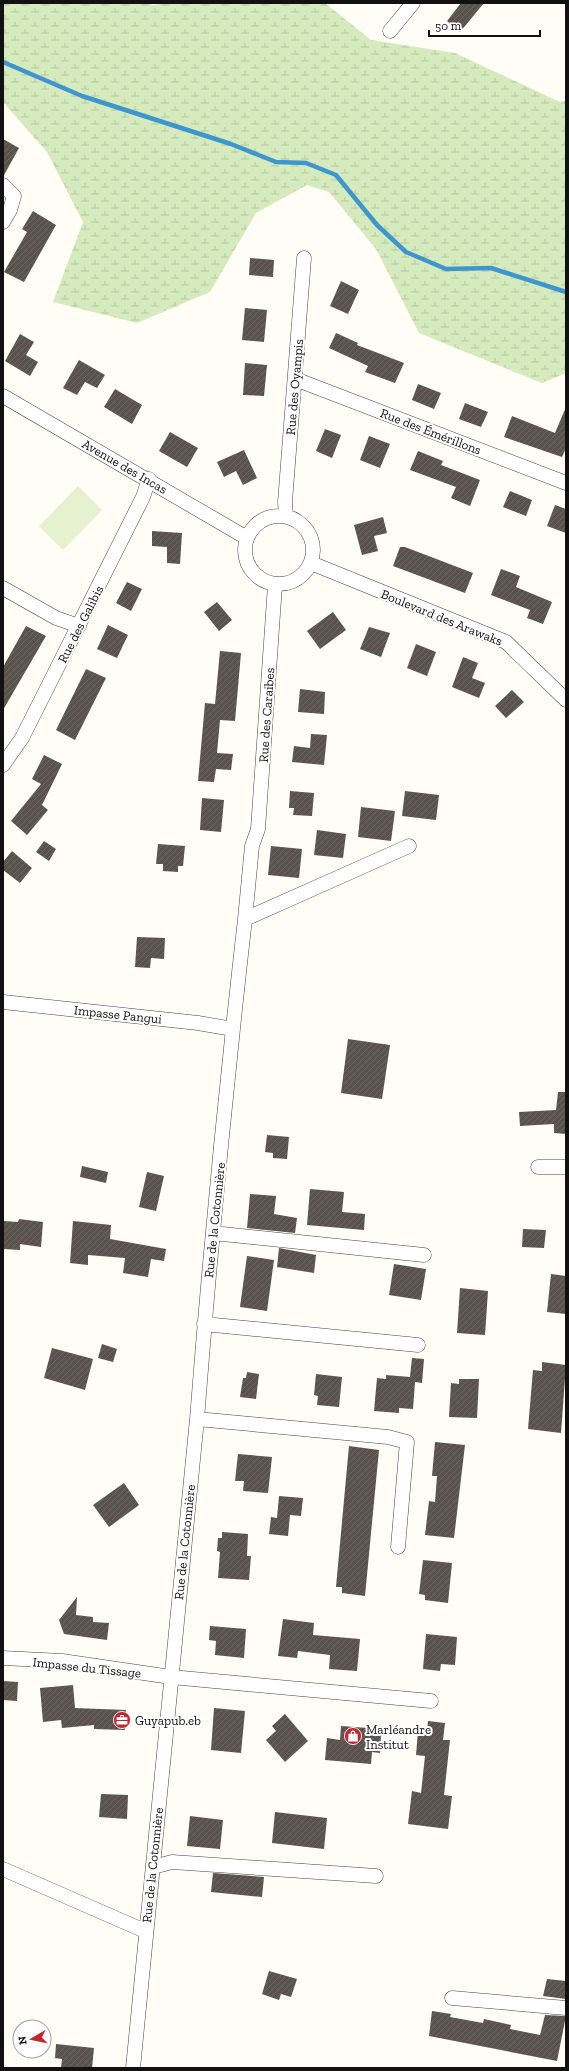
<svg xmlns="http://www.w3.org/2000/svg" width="569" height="2071" font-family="'Zilla Slab',serif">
<defs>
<pattern id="wetland-marsh" width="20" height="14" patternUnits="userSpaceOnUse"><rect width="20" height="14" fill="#d5ebbd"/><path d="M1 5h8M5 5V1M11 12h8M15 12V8" fill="none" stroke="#b6c8a1"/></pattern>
<pattern id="building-hatch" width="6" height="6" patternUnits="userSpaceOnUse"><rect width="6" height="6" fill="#5a524d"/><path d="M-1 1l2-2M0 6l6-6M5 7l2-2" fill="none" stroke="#6d6662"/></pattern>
</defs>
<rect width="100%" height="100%" fill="#fffdf5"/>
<path fill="url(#wetland-marsh)" d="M3,3H151L152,5L168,3H325L371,40L455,53L560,102L566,101V373L542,383L419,333L376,249L329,192L307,185L256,213L210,292L137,323L53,302L83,222L47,152L3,102Z"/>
<path fill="#e6f2cf" d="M78,486L102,510L63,550L39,526Z"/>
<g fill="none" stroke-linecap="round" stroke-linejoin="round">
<path stroke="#3f96cf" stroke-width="4.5" d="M3,62L82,96L231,144L276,162L306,163L336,175L377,225L406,252L446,269L491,268L566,292"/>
</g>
<path fill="url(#building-hatch)" d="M461,3H484L460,32L447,21Z
M3,139L19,148L3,177Z
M33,211L56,225L24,282L4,272L27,232L22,229Z
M250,258L274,260L273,277L249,275Z
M341,281L359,290L348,314L330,306Z
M245,308L267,310L264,342L242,340Z
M336,333L358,343L357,345L404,363L395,383L365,372L368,366L329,348Z
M20,334L34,342L26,355L38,362L30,376L5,361Z
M79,360L105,375L97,388L85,382L77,395L63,388Z
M245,363L267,365L264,396L243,395Z
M418,384L441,393L434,409L412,400Z
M115,389L142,405L132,424L104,407Z
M465,403L488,412L481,427L459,419Z
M566,407V448L562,457L504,437L512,416L555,433Z
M325,429L341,435L332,458L316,451Z
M170,432L198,448L187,467L159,451Z
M369,436L390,444L380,468L360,460Z
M244,450L257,478L243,485L236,471L224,477L217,462Z
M418,451L443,461L441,465L480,480L470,506L451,498L456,487L410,470Z
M510,491L532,500L526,516L503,507Z
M555,505L566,509V533L547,526Z
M383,517L387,533L374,536L378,551L362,555L354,525Z
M152,531L182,533L180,564L167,563V547L152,546Z
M400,547H405L473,573L465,593L393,566Z
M501,569L520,576L516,587L552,602L543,624L527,618L530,610L491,595Z
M127,582L142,589L131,611L116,603Z
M217,602L232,620L219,631L204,612Z
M333,612L346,630L320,649L307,631Z
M108,625L128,635L117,658L97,649Z
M26,626L46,636L3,710V667Z
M369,627L390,633L381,657L360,649Z
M416,644L436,652L427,676L407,668Z
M220,651L241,653L235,721L220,720L217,753L233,754L231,770L216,769L214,782L198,781L205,703L215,704Z
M463,657L478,663L472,678L485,683L479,698L452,687Z
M86,669L106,678L75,740L56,730Z
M300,689L325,692L324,714L298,712Z
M512,690L524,702L506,718L495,706Z
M311,734L327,735L324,765L292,762L294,746L310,748Z
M44,755L62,764L42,805L48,810L27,835L11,821L41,784L32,779Z
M290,791L314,793L312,816L293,815L294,808H289Z
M405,791L439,795L436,820L402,816Z
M202,798L224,800L221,832L200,830Z
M361,807L395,811L391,841L358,837Z
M317,830L346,834L343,858L314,855Z
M44,841L56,849L49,861L36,852Z
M158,844L185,846L183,866H178V872L163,871V864H156Z
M271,846L302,849L299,878L268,875Z
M12,851L32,868L20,883L3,870V862Z
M137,937L165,938L164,959L151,958L150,968L135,967Z
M348,1039L390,1045L382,1099L341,1093Z
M558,1092H566V1134L554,1133V1124L520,1126L519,1112L556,1110Z
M267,1135L289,1137L287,1159L273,1158V1153L265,1152Z
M82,1166L108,1172L106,1183L80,1177Z
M147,1172L164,1176L156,1211L139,1207Z
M310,1189L344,1192L342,1212L365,1214L364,1230L307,1225Z
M250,1194L276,1196L274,1214L297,1218L295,1233L247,1228Z
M19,1219L43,1222L41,1247L20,1244V1250L3,1249V1221L18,1222Z
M73,1221L111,1225L110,1239L166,1249L164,1261L151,1259L148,1277L123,1273L125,1258L88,1255V1265L70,1263Z
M523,1229L546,1230L544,1248L522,1247Z
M279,1248L316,1255L314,1273L277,1267Z
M247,1256L274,1260L267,1311L240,1307Z
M394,1264L426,1269L421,1300L389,1295Z
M551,1274L566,1276V1314L547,1312Z
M460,1288L488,1291L485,1335L457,1333Z
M102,1344L117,1349L113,1362L98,1358Z
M52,1348L93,1359L85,1390L44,1378Z
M412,1358L424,1359L422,1383L415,1382L413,1409L399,1408V1413L374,1411L377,1378L386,1379V1375L410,1377Z
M542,1362L566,1365L561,1433L528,1429L533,1370L542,1371Z
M247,1372L259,1374L256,1399L240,1397L243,1378H246Z
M316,1374L342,1377L339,1407L317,1405L318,1396L314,1395Z
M459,1379H479L477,1418L449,1417L451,1383L459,1384Z
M435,1442L465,1445L454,1538L425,1535L429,1501L435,1502L437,1476H432Z
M349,1446L379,1450L365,1596L342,1593V1587H336Z
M238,1454L272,1457L268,1493L243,1491L244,1481H235Z
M124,1483L139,1505L109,1527L93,1505Z
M279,1496L303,1498L301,1516L290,1515L288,1536L269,1534L271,1517L277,1518Z
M222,1532L248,1534L247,1556H251L249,1580L218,1578L220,1552L217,1551L218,1538H222Z
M423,1560L452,1563L448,1603L425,1600V1595L419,1594Z
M77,1597L76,1615L93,1617V1622L109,1623L107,1640L64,1634L59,1620Z
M283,1619L314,1623L313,1635L360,1639L357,1671L329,1669L330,1655L298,1651L297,1658L278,1656Z
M210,1626L246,1629L244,1658L215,1655L216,1641L209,1640Z
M426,1634L457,1637L455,1665L441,1664L440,1671L423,1669Z
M3,1681L18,1682L17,1701L3,1700Z
M73,1685L75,1708L126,1710L125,1730L94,1729V1725L62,1728L61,1720L43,1722L40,1688Z
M214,1708L245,1711L241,1753L211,1750Z
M285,1714L308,1741L285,1762L266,1740L276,1731L272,1726Z
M428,1721L445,1723L443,1740H450L444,1795L452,1796L448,1829L408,1824L412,1791L421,1793L425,1756L416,1755L418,1731L427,1732Z
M341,1726L368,1728L367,1734L381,1735L380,1753L372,1752L371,1764L325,1760L327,1738L340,1740Z
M101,1794L128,1795L127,1819L99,1817Z
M275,1812L327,1818L324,1849L272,1843Z
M190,1816L223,1820L220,1849L187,1846Z
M213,1873L264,1877L262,1897L211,1892Z
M269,1971L297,1979L291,1997L281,1994L279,2000L262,1994Z
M547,1979L566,1981V1999L543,1996Z
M432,2011L451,2014L450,2017L483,2023L484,2019L511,2025L510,2029L540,2035L545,2015L566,2016L557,2061L429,2036Z
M56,2044L94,2048L92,2068H61L62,2059L55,2058Z"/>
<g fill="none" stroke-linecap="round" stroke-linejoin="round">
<g stroke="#444" stroke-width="15">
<path id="minor" d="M390,31L413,3
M3,185L14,196L10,210L3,222
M295,379L566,483
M3,396L247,538
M245 550a34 34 0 1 1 68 0a34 34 0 1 1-68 0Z
M286,516L285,502L304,258
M311,563L506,642L566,700
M3,588L56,618L79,626
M3,765L22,738L143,497L149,479
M245,919L252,846L258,829L275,585
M3,1002L198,1023L233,1029
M538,1167H566
M213,1233L424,1255
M204,1324L418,1345
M197,1419L388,1437L407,1442L398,1547
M3,1658L62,1661L171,1677L431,1701
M153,1867L172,1862L376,1876
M3,1869L145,1931
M452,1998L566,2008
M133,2068L197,1419C210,1252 226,1086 245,919L409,846"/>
</g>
<use href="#minor" stroke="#fff" stroke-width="14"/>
</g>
<defs>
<g id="office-disc" transform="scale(0.9)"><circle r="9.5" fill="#c4262e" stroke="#fff"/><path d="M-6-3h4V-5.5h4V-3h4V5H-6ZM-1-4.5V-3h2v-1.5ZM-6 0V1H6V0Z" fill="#fff"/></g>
<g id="shop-disc" transform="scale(0.9)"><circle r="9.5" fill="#c4262e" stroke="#fff"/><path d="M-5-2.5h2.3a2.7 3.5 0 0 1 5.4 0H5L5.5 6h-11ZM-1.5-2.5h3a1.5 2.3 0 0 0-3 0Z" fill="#fff"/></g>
</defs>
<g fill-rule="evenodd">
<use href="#office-disc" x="122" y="1720"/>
<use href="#shop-disc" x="353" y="1736"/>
</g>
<g text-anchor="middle" stroke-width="4" stroke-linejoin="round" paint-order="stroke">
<g font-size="13" fill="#111" stroke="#fff">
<text transform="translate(294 387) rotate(-85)" y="5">Rue des Oyampis</text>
<text transform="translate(431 431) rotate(21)" y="5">Rue des Émérillons</text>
<text transform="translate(125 466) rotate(30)" y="5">Avenue des Incas</text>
<text transform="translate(442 617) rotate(22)" y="5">Boulevard des Arawaks</text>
<text transform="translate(80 624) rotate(-63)" y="5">Rue des Galibis</text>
<text transform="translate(266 715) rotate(-86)" y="5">Rue des Caraibes</text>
<text transform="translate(118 1014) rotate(6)" y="5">Impasse Pangui</text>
<text transform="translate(214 1220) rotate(-84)" y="5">Rue de la Cotonnière</text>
<text transform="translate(184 1542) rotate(-84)" y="5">Rue de la Cotonnière</text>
<text transform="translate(87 1667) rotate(6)" y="5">Impasse du Tissage</text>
<text transform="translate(152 1865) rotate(-84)" y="5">Rue de la Cotonnière</text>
</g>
<g font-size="13" fill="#111" stroke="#fff" text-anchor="start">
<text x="135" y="1725">Guyapub.eb</text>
<text x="366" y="1734">Marléandre<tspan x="366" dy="15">Institut</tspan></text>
</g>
</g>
<rect width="569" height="2071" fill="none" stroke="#111111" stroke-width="8"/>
<g transform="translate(32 2039) rotate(261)"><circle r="19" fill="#ffffff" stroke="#a0a0a0"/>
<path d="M0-3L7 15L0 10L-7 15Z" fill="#c4262e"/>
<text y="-6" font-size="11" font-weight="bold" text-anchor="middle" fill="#111111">N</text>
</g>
<path d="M429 30v6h111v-6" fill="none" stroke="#111111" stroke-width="2"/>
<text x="435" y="30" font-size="12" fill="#111111" stroke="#ffffff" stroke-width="3" paint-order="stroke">50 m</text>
</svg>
